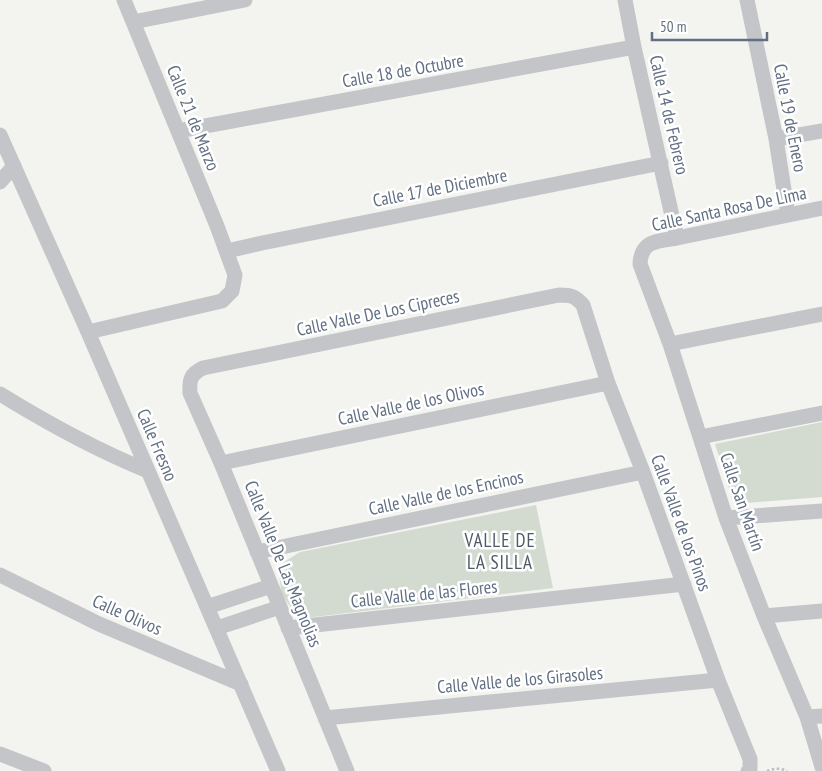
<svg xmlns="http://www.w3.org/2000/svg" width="822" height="771" font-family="'PT Sans Narrow',sans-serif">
<rect width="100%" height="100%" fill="#f3f4ef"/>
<path fill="#d3dbd0" d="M822,422V497L734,504L715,444Z
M536,505L553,588L306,618L292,609L282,595L279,575L284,562L300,552Z"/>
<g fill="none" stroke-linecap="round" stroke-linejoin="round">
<path stroke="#bcbdc0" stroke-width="2.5" stroke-dasharray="2.5 2.5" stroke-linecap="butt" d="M767,771C774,768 781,768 787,771"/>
<path stroke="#c3c5c9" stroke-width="15" d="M625,0L634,47L677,238
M747,0L776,139L788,215
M133,22L245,0
M178,131L634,47
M0,135L88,332L278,771
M776,139L822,131
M0,182L14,166
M822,208L677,238C658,241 641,240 640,264L670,344L726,518L764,616L807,717L822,767
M227,251L262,243L661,163
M88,332L222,301L232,291L235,275L217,226L124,0
M670,344L822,314
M0,394C47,423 96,450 148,471
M700,437L822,413
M221,463L608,383
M726,518L822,511
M257,552L643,472
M0,575L99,624L241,684
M207,607L271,586
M764,616L822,611
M217,628L280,607
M288,628L684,584
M807,717L822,716
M325,718L718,680
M0,754L44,771
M347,771L221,463L190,393C189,379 191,374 203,368L559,295C571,295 575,296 583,305L608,383L643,472L718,680L750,759V769L748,771"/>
</g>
<g text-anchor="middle" stroke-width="5" stroke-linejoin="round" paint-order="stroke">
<g font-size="18" fill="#616f82" stroke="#fff">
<text transform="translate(403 71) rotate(-10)" y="6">Calle 18 de Octubre</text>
<text transform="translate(669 115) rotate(77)" y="6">Calle 14 de Febrero</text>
<text transform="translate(193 118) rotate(68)" y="6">Calle 21 de Marzo</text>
<text transform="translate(790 118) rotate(79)" y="6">Calle 19 de Enero</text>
<text transform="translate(440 188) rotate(-11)" y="6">Calle 17 de Diciembre</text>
<text transform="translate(729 209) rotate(-12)" y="6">Calle Santa Rosa De Lima</text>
<text transform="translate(378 313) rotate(-12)" y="6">Calle Valle De Los Cipreces</text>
<text transform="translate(411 404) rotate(-12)" y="6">Calle Valle de los Olivos</text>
<text transform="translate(157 445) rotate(67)" y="6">Calle Fresno</text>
<text transform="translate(446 493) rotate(-12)" y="6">Calle Valle de los Encinos</text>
<text transform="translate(742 502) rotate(71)" y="6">Calle San Martín</text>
<text transform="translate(681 523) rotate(70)" y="6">Calle Valle de los Pinos</text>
<text transform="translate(283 564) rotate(68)" y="6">Calle Valle De Las Magnolias</text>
<text transform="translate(424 594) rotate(-6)" y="6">Calle Valle de las Flores</text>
<text transform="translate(127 615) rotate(24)" y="6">Calle Olivos</text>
<text transform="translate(520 680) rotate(-5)" y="6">Calle Valle de los Girasoles</text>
</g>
<g font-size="19" letter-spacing="1" fill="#4f5967" stroke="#fff">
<text x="500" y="547">VALLE DE<tspan x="500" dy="22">LA SILLA</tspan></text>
</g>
</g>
<path d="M652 32v8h115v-8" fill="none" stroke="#616f82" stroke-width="2.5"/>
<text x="660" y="32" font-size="15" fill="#616f82" stroke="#ffffff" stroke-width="4" paint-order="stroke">50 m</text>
</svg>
